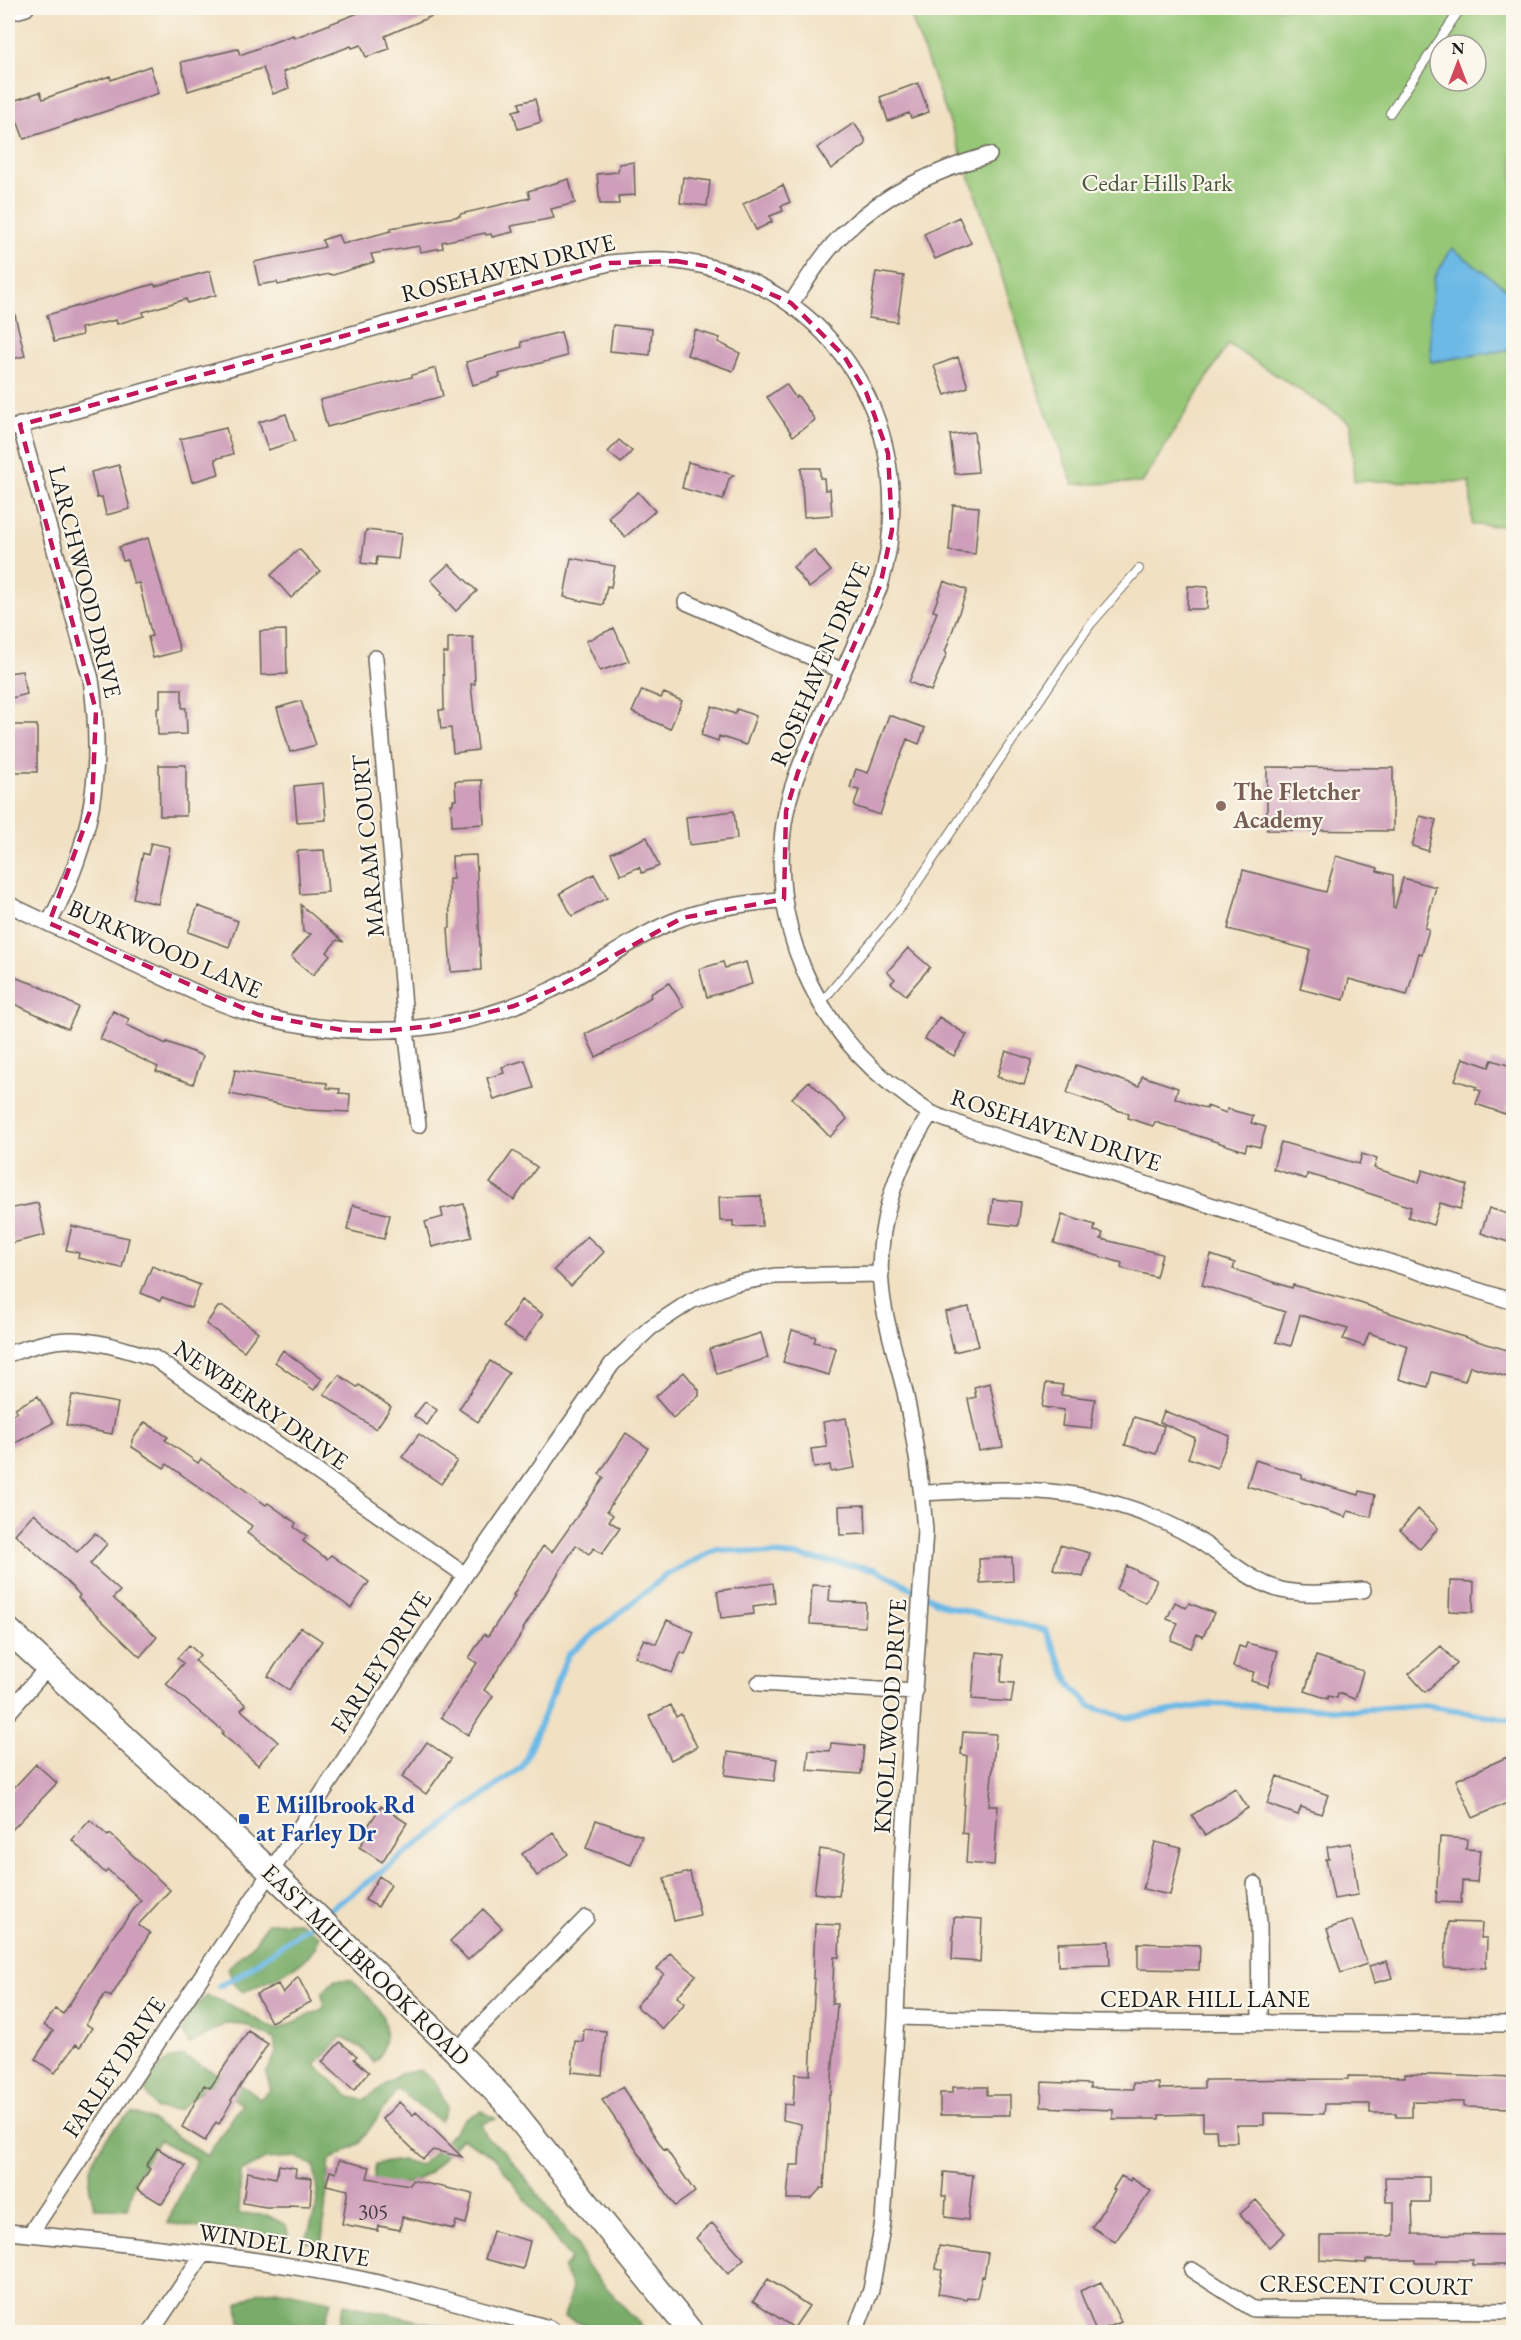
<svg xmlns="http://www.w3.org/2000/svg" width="1521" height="2340" font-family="'EB Garamond',serif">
<rect width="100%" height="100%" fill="#fbf7ec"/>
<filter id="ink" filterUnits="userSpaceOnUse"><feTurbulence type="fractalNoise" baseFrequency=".0167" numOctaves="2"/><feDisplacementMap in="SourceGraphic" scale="12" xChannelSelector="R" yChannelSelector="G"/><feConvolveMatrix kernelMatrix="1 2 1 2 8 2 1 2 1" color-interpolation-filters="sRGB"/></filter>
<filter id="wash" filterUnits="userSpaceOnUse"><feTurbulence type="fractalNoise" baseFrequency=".008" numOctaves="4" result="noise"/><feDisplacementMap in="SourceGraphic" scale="24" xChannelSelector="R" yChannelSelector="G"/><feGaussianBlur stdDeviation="1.35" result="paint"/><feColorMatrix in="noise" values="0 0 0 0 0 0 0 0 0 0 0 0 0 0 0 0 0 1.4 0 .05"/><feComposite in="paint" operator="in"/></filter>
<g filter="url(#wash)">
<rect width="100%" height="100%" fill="#f1e0c2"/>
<path fill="#96c777" stroke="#59724a" stroke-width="1.5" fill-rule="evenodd" d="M908,8H1513V526L1472,525L1470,482L1354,481L1351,423L1228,344L1142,483L1073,484L1040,396L973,186ZM1440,45H1476V81H1440Z"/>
<path fill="#78ac68" stroke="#4a6442" stroke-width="1.5" d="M299,1922L320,1936C318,1940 316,1946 314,1949C300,1969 264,1983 243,1992L234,1985L228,1968L256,1941L267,1923Z
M335,1980H352C371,2001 391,2013 384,2043C382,2052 381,2057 374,2063L362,2048L341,2037L315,2065L350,2097L364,2100L400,2074L420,2070L437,2084L447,2108L440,2121L397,2089L360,2143L330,2160L322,2241L305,2243L318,2202L314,2166L296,2157L265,2159L241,2172L239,2214L267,2215L286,2225L289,2238L277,2240L239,2229L220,2231L167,2223L197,2160L159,2140L136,2177L128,2209L94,2208C93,2200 89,2189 89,2180C91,2153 112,2127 132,2112L150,2119L207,2156L242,2104L208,2084L179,2110L156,2109L146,2091L153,2074L169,2059L182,2056L248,2089L259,2099L271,2090L266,2074L276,2053L274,2039L244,2025L226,2024L190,2044L182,2031L190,2011L207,1996C233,2003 254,2020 278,2030L324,2008L322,1993Z
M482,2111L496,2119L481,2124L487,2138L504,2151L578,2246L586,2265L647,2332H603L564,2317L572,2287L563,2269L570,2259L494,2157L461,2138C431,2169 423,2193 373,2181L376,2164L402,2160L420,2165L445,2142L465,2118Z
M276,2290L331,2301L322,2332H257V2330L240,2323L238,2304L259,2292Z
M344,2304L469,2332H337Z"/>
<path fill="#6db9e6" stroke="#446a81" stroke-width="1.5" d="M1452,248L1513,294V349L1431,362L1430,319L1434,278Z"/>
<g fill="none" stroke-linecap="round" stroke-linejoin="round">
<path stroke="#6db9e6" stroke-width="6" d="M323,1915L523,1766L568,1655L665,1576L717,1549L795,1556L875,1569L948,1607L1045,1630L1072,1687L1090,1706L1127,1718L1213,1704L1355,1710L1425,1705L1514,1720
M219,1986L237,1977L315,1921"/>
</g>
<g id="blocks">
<path fill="#ce9eba" d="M371,8H451L385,36L389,49L366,57L361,45L352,48L351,46L283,72L289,88L273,94L263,68L188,91L181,62L238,49L240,55L293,35L294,38Z
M150,66L159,93L24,139L10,102L40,92L43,99L110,76L111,80Z
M918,83L929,112L911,118L909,113L888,121L880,97Z
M535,99L541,122L518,129L513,111L521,109L519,103Z
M854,123L865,139V145L831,169L817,148Z
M634,162L635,195L618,196L619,204H600L597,174L618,172L619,164Z
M683,177L710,181L707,206L680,203Z
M569,179L575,203L551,209L554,218L511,226L513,232L492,237L491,234L486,235L485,233L442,242L443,248L420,252L419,246L371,254L374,262L333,275L329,274L278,285L277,282L259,285L254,262L325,247L322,240L338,235L342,244L391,231V228L460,216V214L530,198L528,191Z
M783,185L790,202L781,206L783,211L770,216L772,222L756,230L743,204Z
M959,217L971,243L935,259L924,234Z
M210,271L216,295L187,303L186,299L143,312L144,316L117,324L116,320L81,328L82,335L54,342L47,315L154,284L155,286Z
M876,272L904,276L897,322L869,318Z
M8,307H13L25,356L8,360Z
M613,325L652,329L650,355L610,351Z
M695,330L720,338L718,342L740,353L733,371L687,355Z
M561,332L567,356L499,374L500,377L473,385L466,362L522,347L521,342Z
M958,357L968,387L945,395L934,366Z
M436,368L443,396L327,427L320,400L412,377V375Z
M786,384L795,397L798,396L815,420L793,436L767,397Z
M286,414L295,441L268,450L259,422Z
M226,428L233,454L215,459L219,474L192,482L180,439Z
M974,432L978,472L955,474L950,435Z
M619,440L632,451L621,463L608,452Z
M688,462L734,475L729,479L723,500L682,488Z
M119,465L130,509L106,515L102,497L97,498L91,472Z
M801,468H820V478H824L825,490L830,489L832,515L804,517Z
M638,492L655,511L625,537L608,517Z
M953,505L979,507L975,554L949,551Z
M366,530L401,534L398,559L377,557L376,565L361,563Z
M148,538L180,651L153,658L148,637L152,636L139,583L134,584L127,560L123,561L119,547Z
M299,549L320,571L291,598L271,575Z
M814,550L831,571L809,588L793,567Z
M571,558L615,566L611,587L607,586L603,605L564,597Z
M449,564L477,591L456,611L441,595L443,593L431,580Z
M944,581L967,590L945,652L947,653L931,691L909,682L937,612L933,611Z
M1188,586L1208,587L1207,609H1187Z
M614,628L629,661L600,671L586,641Z
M286,630L287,674L261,675L260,631Z
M473,637L475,684H471L478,750L453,753L451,728L441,729L439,710H444L443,653H448V638Z
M22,671L27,694L8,699V673Z
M160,689H182V708H186L187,734L158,735L157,708H160Z
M642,690L661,698L664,693L682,701L670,729L632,712Z
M301,701L316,745L290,752L277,708Z
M712,706L735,714L737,709L756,716L746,745L719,736L718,741L701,735Z
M889,715L925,728L919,744L907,739L900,758H899L880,815L854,806L859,790L850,788L856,769L868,773Z
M8,725H37V772H9Z
M159,765H186V816H160Z
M1267,767L1393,768V831L1267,830Z
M482,780L484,824L452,826L451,804H453V800H456L455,781Z
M323,783L326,820L297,822L294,786Z
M734,811L737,839L689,845L686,817Z
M1420,816L1436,820L1428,851L1412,846Z
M647,837L659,866L642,873L639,867L621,875L611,853Z
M151,843L170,847L158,904L133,898L143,853L148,855Z
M324,850L328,892L300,894L297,851Z
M476,855L481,970L451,972L448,928H450L449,879H453L452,856Z
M1336,856L1378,868L1377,871L1393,875V908H1395L1403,878L1436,887L1425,928L1429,929L1422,954L1419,953L1407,995L1349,979L1344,1000L1300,989L1310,950L1228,929L1243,870L1326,892Z
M594,874L607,898L572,916L560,893Z
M301,905L344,942L337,940L327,952L330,955L313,975L291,957L311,934L303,932Z
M198,906L238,921L229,947L188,932Z
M908,948L930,967L906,995L891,983L895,979L887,972Z
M723,962L725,968L746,962L752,984L707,997L699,969Z
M8,975L37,985L78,1007L68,1029L8,1001Z
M669,983L684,1007L651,1029L596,1057L585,1034L623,1015L651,997L650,994Z
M113,1011L129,1019L127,1025L166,1044L167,1042L203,1056L193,1084L156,1071L158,1067L100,1039Z
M939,1017L967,1035L954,1056L925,1039Z
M1006,1051L1032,1060L1024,1085L997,1077Z
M1463,1058L1489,1067L1492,1060L1514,1067V1087L1505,1114L1476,1104L1481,1091L1475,1089L1477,1087L1455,1080Z
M525,1060L534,1088L494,1100L487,1078L504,1073L502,1067Z
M1076,1065L1139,1086L1142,1076L1178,1088L1175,1098L1207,1109V1106L1226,1113L1227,1109L1253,1116L1251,1123L1266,1127L1260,1147L1247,1144L1245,1151L1155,1122L1153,1126L1128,1118L1129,1114L1067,1093Z
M235,1070L296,1080L327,1083V1088L340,1089L339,1093L350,1094L349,1112L307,1110L230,1094Z
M809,1081L847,1119L830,1137L792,1098Z
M1281,1142L1359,1164L1362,1154L1377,1159L1374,1168L1419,1182L1423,1170L1467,1185L1460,1209L1440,1203L1433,1225L1408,1217L1411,1207L1319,1177L1307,1174L1306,1179L1273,1169Z
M513,1151L537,1167L514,1200L490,1183Z
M761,1196L762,1226L733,1227V1221H720L719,1197Z
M993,1199L1021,1202L1018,1226L990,1223Z
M38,1203L45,1235L8,1244V1209Z
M464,1204L472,1237L432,1247L425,1222L443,1217L441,1209Z
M353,1205L390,1215L384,1239L347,1230Z
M1489,1208L1514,1216V1244L1481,1233Z
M1062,1215L1095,1225L1094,1231L1103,1233L1101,1239L1162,1254L1156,1277L1121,1268L1122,1263L1054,1243Z
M72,1226L129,1238L122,1268L78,1258L79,1253L66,1250Z
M587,1236L604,1252L571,1286L554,1270Z
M1211,1255L1235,1263L1233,1269L1292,1288L1293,1285L1360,1303L1447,1332L1514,1352V1379L1470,1366L1465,1381L1432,1372L1428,1387L1399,1379L1408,1346L1369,1333L1364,1346L1343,1339L1348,1329L1300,1315L1291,1346L1276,1342L1285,1312L1202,1285Z
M152,1266L200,1285L191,1308L162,1297L160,1301L141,1293Z
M521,1300L543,1314L525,1341L503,1327Z
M218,1307H224L258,1332L244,1351L206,1324Z
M969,1307L979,1346L954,1352L945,1312Z
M792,1330L816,1337L814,1342L836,1348L829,1375L783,1362Z
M761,1333L768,1358L717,1374L709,1349Z
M283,1350L322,1379L314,1390L275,1362Z
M490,1361L509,1373L478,1422L459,1409Z
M684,1372L699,1390V1396L673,1418L655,1397Z
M339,1375L357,1387L359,1385L391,1407L376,1429L324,1394Z
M990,1383L1003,1447L979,1451L968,1399L976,1397L974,1387Z
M1046,1383L1063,1385L1061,1395L1095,1399L1091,1429L1062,1426L1064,1410L1042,1407Z
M72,1395L118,1403L112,1434L66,1425Z
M38,1396L53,1423L8,1447V1417L17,1412L15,1408Z
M425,1402L437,1410L427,1425L414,1416Z
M1164,1411L1230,1436L1217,1468L1188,1458L1195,1438L1160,1422Z
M1134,1417L1164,1426L1156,1454L1125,1445Z
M846,1418L855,1468L831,1472L830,1465L814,1468L811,1449L827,1447L823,1422Z
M145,1422L168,1437L165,1440L198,1463L201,1459L266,1505L268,1503L296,1523L294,1527L307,1536L303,1541L327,1559L331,1555L369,1582L351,1608L247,1533L252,1526L167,1464L164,1468L132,1447V1440Z
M626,1433L648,1448L607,1511L613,1515L609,1521L620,1528L602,1554L594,1548L589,1554L576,1545L523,1629L524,1630L484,1690L493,1696L468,1735L441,1717L477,1663L469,1658L484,1634L488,1636L515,1596L513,1595L543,1546L552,1552L604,1478L599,1474Z
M419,1434L457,1461L441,1484L402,1457Z
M1255,1460L1302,1475V1478L1334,1488L1359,1495L1360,1491L1375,1495L1371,1517L1348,1511L1346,1517L1247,1486Z
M865,1505L866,1534L840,1535L839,1506Z
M1418,1509L1438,1528L1420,1549L1400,1530Z
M34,1513L77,1552L95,1533L107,1544L90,1564L120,1591L113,1598L157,1637L140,1657L78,1598L80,1595L61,1576L15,1534Z
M1060,1545L1090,1553L1083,1577L1053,1569Z
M1012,1557L1013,1581L980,1583L979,1559Z
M1127,1566L1157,1580L1146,1603L1116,1589Z
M1450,1581L1474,1582L1473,1612L1449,1611Z
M773,1583L775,1603L753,1606L754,1614L721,1618L717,1591Z
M812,1585L830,1586L829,1601L866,1603L865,1627L810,1624Z
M1175,1602L1186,1608L1189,1603L1214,1613L1203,1637L1197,1634L1191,1648L1171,1640L1178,1623L1167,1619Z
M667,1620L694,1632L685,1654L681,1652L672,1673L635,1657L644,1639L656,1644Z
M301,1627L322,1641L289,1690L268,1676Z
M1247,1643L1278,1651L1268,1686L1251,1681L1254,1672L1233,1667L1239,1646L1245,1648Z
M189,1645L200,1655L195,1661L246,1705L241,1710L278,1742L258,1765L222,1734L224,1732L166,1684L183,1663L177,1658Z
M1441,1646L1457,1664L1425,1692L1409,1674Z
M976,1652L1003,1655L1001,1682L1014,1683L1011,1702L972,1699Z
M1316,1656L1363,1671L1355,1699L1338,1693L1337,1698L1328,1696V1699L1305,1691Z
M671,1705L676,1717L681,1714L697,1747L671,1760L649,1716Z
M963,1732L996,1734L989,1806H998L994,1865L966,1863L968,1834L962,1833L967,1756L961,1754Z
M427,1742L451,1759L426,1794L402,1777Z
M831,1743L864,1746L861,1774L807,1770L809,1750L830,1751Z
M728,1752L777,1759L774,1781L725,1775Z
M1507,1757L1514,1772V1800L1473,1818L1456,1780Z
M36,1764L57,1783L8,1834V1794Z
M1277,1776L1328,1795L1321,1814L1301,1807L1298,1815L1267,1804Z
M1235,1788L1248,1808L1205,1836L1192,1815Z
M381,1806L407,1823L382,1862L359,1847L372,1829L368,1826Z
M90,1820L108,1836L110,1834L170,1890L138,1925L150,1933L111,1997L105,1994L86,2024L92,2028L80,2047L76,2044L55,2073L35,2059L53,2031L44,2025L55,2009L63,2014L114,1935L141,1900L108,1870L105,1873L72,1840Z
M596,1820L642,1836L631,1865L586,1848Z
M553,1832L568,1854L537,1876L522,1854Z
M1440,1837L1467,1839L1466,1849L1480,1850L1477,1882L1462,1881L1461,1903L1436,1902Z
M1155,1842L1181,1848L1170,1895L1143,1889Z
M1351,1843L1358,1895L1334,1899L1326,1859H1329L1327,1847Z
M820,1849L845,1853L839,1896L814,1893Z
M690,1872L700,1915L674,1921L664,1878Z
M379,1876L391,1885L378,1907L365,1900Z
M483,1909L502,1928L468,1960L450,1941Z
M954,1917L982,1919L980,1962L952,1960Z
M1352,1920L1367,1964L1341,1973L1327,1929Z
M1448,1922L1482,1923L1481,1938H1487L1486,1968L1444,1967Z
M815,1924L840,1925L839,1957H834L832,2004H837L831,2094H829L824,2188H821L811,2199H787L790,2165H799L801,2124L783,2120L784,2104L793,2105L795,2074L810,2075L815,1979H813Z
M1109,1941L1110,1965L1058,1966V1943Z
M1138,1943L1200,1945L1199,1970L1138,1969Z
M670,1953L696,1975L677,1997L685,2003L663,2029L636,2006L664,1974L657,1969Z
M1387,1961L1392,1978L1374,1983L1369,1966Z
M298,1977L311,2002L271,2022L256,1994L278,1984L283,1993Z
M584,2029L606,2031L602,2075L572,2072L575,2041L583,2042Z
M248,2031L268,2044L231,2100L232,2101L219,2124L216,2122L205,2141L182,2127L204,2085L210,2088Z
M340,2042L357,2056L354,2059L369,2072L354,2090L322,2062Z
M1405,2074L1514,2078V2108L1464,2107V2102L1412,2101V2117H1396V2113H1370V2104H1325L1324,2114L1264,2113V2125H1236L1237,2142H1217L1216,2130H1203V2114L1159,2115V2119H1113V2110L1041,2107L1042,2082L1090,2084V2088L1133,2089V2083H1159V2089L1204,2088V2080L1348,2079V2076L1405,2077Z
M622,2087L664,2150L666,2149L695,2192L675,2206L602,2100Z
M953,2087H987V2095H1010V2115H940V2093H953Z
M399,2102L413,2115L416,2112L462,2157L433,2150L423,2159L382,2119Z
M157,2148L186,2166L162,2204L137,2189L150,2169L146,2166Z
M339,2160L370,2167L367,2178L410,2185L412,2180L473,2194L466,2224L456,2221L454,2229L402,2217L400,2230L379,2226L378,2231L342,2224L348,2190L326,2185L330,2171L336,2173Z
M279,2165L296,2168L295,2176L312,2178L310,2206L289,2205V2207H266L243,2203L247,2172L276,2178Z
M944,2172L973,2175L968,2220L945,2217L946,2196H942Z
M1121,2176L1130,2181L1131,2178L1151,2191L1115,2242L1092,2227L1115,2190L1113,2189Z
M1385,2177H1429V2202H1412L1413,2234L1509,2235V2265H1472V2260H1437V2263H1415V2260H1366V2263L1320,2260V2236H1391L1394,2235V2202H1386Z
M1256,2200L1285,2233L1269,2247L1240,2214Z
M712,2223L744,2259L728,2274L696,2238Z
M493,2231L530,2241L523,2269L485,2259Z
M939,2246L988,2253L984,2277L982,2276L977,2298L967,2297L966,2299L938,2294L942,2270L936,2269Z
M768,2279L809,2306L794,2328L753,2301Z
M1101,2282L1121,2322L1096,2332L1080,2291Z"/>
</g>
</g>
<g filter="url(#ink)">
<use href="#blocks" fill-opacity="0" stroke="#676156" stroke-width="1.5"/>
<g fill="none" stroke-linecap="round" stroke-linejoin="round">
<g stroke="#676156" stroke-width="10">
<path id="lane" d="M1390,113L1461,8
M821,1003L903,904L1090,625L1139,569"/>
</g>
<g stroke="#676156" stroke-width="18">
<path id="street" d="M8,13L26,8
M791,303C808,279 823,253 844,233C886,192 934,171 989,155
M20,425L91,679C104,770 93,842 49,923
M8,429L609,263C631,261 655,258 677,261C837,281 925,435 880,586C864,625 847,663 829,702C813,737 794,773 786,812C765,918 815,1032 903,1093C912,1100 922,1109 933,1114C943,1119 955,1122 966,1127L1514,1302
M686,602L843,671
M375,658L406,1030L418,1125
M8,904C51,925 95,945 139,966C178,984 218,1005 260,1016C356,1041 461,1034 551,990C596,969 634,935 682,918C714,906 750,904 784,899
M8,1354C27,1348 51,1339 72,1340C100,1341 127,1350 154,1358L465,1575
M923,1493C1003,1489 1065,1484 1143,1513C1158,1519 1174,1526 1188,1534C1219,1551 1247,1581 1281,1590C1308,1596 1336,1592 1363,1590
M759,1683L915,1692
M8,1713L48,1667
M1255,1884L1259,1922L1260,2022
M896,2017L1098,2022L1514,2024
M456,2051L586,1918
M8,2232C119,2243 231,2254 341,2275C412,2289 480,2309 549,2328L554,2332
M30,2234L255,1896L465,1575L612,1364L650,1328L691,1301L732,1284L775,1276L881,1274
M1192,2270L1253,2309L1514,2311
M151,2332L203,2254
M855,2332L871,2290L883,2222L896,2017L902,1865L925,1531C922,1484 915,1438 905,1392C897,1359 886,1327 882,1294C874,1230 895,1166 931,1113"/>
</g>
<g stroke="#676156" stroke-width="27">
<path id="primary" d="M8,1630L271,1872L456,2051L504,2100L691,2332"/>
</g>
<use href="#lane" stroke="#fff" stroke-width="8"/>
<use href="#street" stroke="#fff" stroke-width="15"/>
<use href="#primary" stroke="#fff" stroke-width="24"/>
</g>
</g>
<path fill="none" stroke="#c2185b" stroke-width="4.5" stroke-dasharray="12 8" stroke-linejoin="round" d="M676,261L711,267L791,303L844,356L866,392L888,453L892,530L880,586L798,772L786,811L784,899L682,918L552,990L514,1006L432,1026L382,1031L342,1030L259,1015L49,923L92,806L96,711L20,425L609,263Z"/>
<circle fill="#8d6e63" stroke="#fbf7ec" stroke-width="2" cx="1221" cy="806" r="6"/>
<rect fill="#1a4fb4" stroke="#fbf7ec" stroke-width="2" x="238" y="1813" width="12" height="12" rx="3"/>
<g text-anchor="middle" stroke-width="4.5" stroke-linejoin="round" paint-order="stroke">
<g font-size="21" fill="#483c44">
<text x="373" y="2219">305</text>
</g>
<g font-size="24" fill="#47583c" stroke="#fbf7ec">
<text x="1157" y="191">Cedar Hills Park</text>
</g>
<g font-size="24" fill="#1c1c1c" stroke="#fbf7ec">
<text transform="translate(508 268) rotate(-14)" y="8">ROSEHAVEN DRIVE</text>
<text transform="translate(85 582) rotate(76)" y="8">LARCHWOOD DRIVE</text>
<text transform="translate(820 664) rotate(-67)" y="8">ROSEHAVEN DRIVE</text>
<text transform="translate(368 846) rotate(-95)" y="8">MARAM COURT</text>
<text transform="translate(165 949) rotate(24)" y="8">BURKWOOD LANE</text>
<text transform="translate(1056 1130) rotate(18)" y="8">ROSEHAVEN DRIVE</text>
<text transform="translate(261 1405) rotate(35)" y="8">NEWBERRY DRIVE</text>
<text transform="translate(381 1662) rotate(-57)" y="8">FARLEY DRIVE</text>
<text transform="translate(890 1716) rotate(-86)" y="8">KNOLLWOOD DRIVE</text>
<text transform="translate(366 1965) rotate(44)" y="8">EAST MILLBROOK ROAD</text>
<text x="1205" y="2007">CEDAR HILL LANE</text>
<text transform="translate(114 2067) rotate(-56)" y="8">FARLEY DRIVE</text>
<text transform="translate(284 2245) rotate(9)" y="8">WINDEL DRIVE</text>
<text transform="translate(1366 2285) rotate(1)" y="8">CRESCENT COURT</text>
</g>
<g font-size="24" font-weight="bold" fill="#785e54" stroke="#fbf7ec" text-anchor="start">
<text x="1233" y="800">The Fletcher<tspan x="1233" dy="28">Academy</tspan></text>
</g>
<g font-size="24" font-weight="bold" fill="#164399" stroke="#fbf7ec" text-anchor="start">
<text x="256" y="1813">E Millbrook Rd<tspan x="256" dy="28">at Farley Dr</tspan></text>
</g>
</g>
<rect width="1521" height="2340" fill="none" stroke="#fbf7ec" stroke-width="30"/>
<g transform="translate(1458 63)"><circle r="28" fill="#fbf7ec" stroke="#a29f99" stroke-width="1.5"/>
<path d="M0-4.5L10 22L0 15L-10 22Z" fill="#d1495b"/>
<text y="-9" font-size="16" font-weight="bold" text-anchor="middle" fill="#1c1c1c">N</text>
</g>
</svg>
